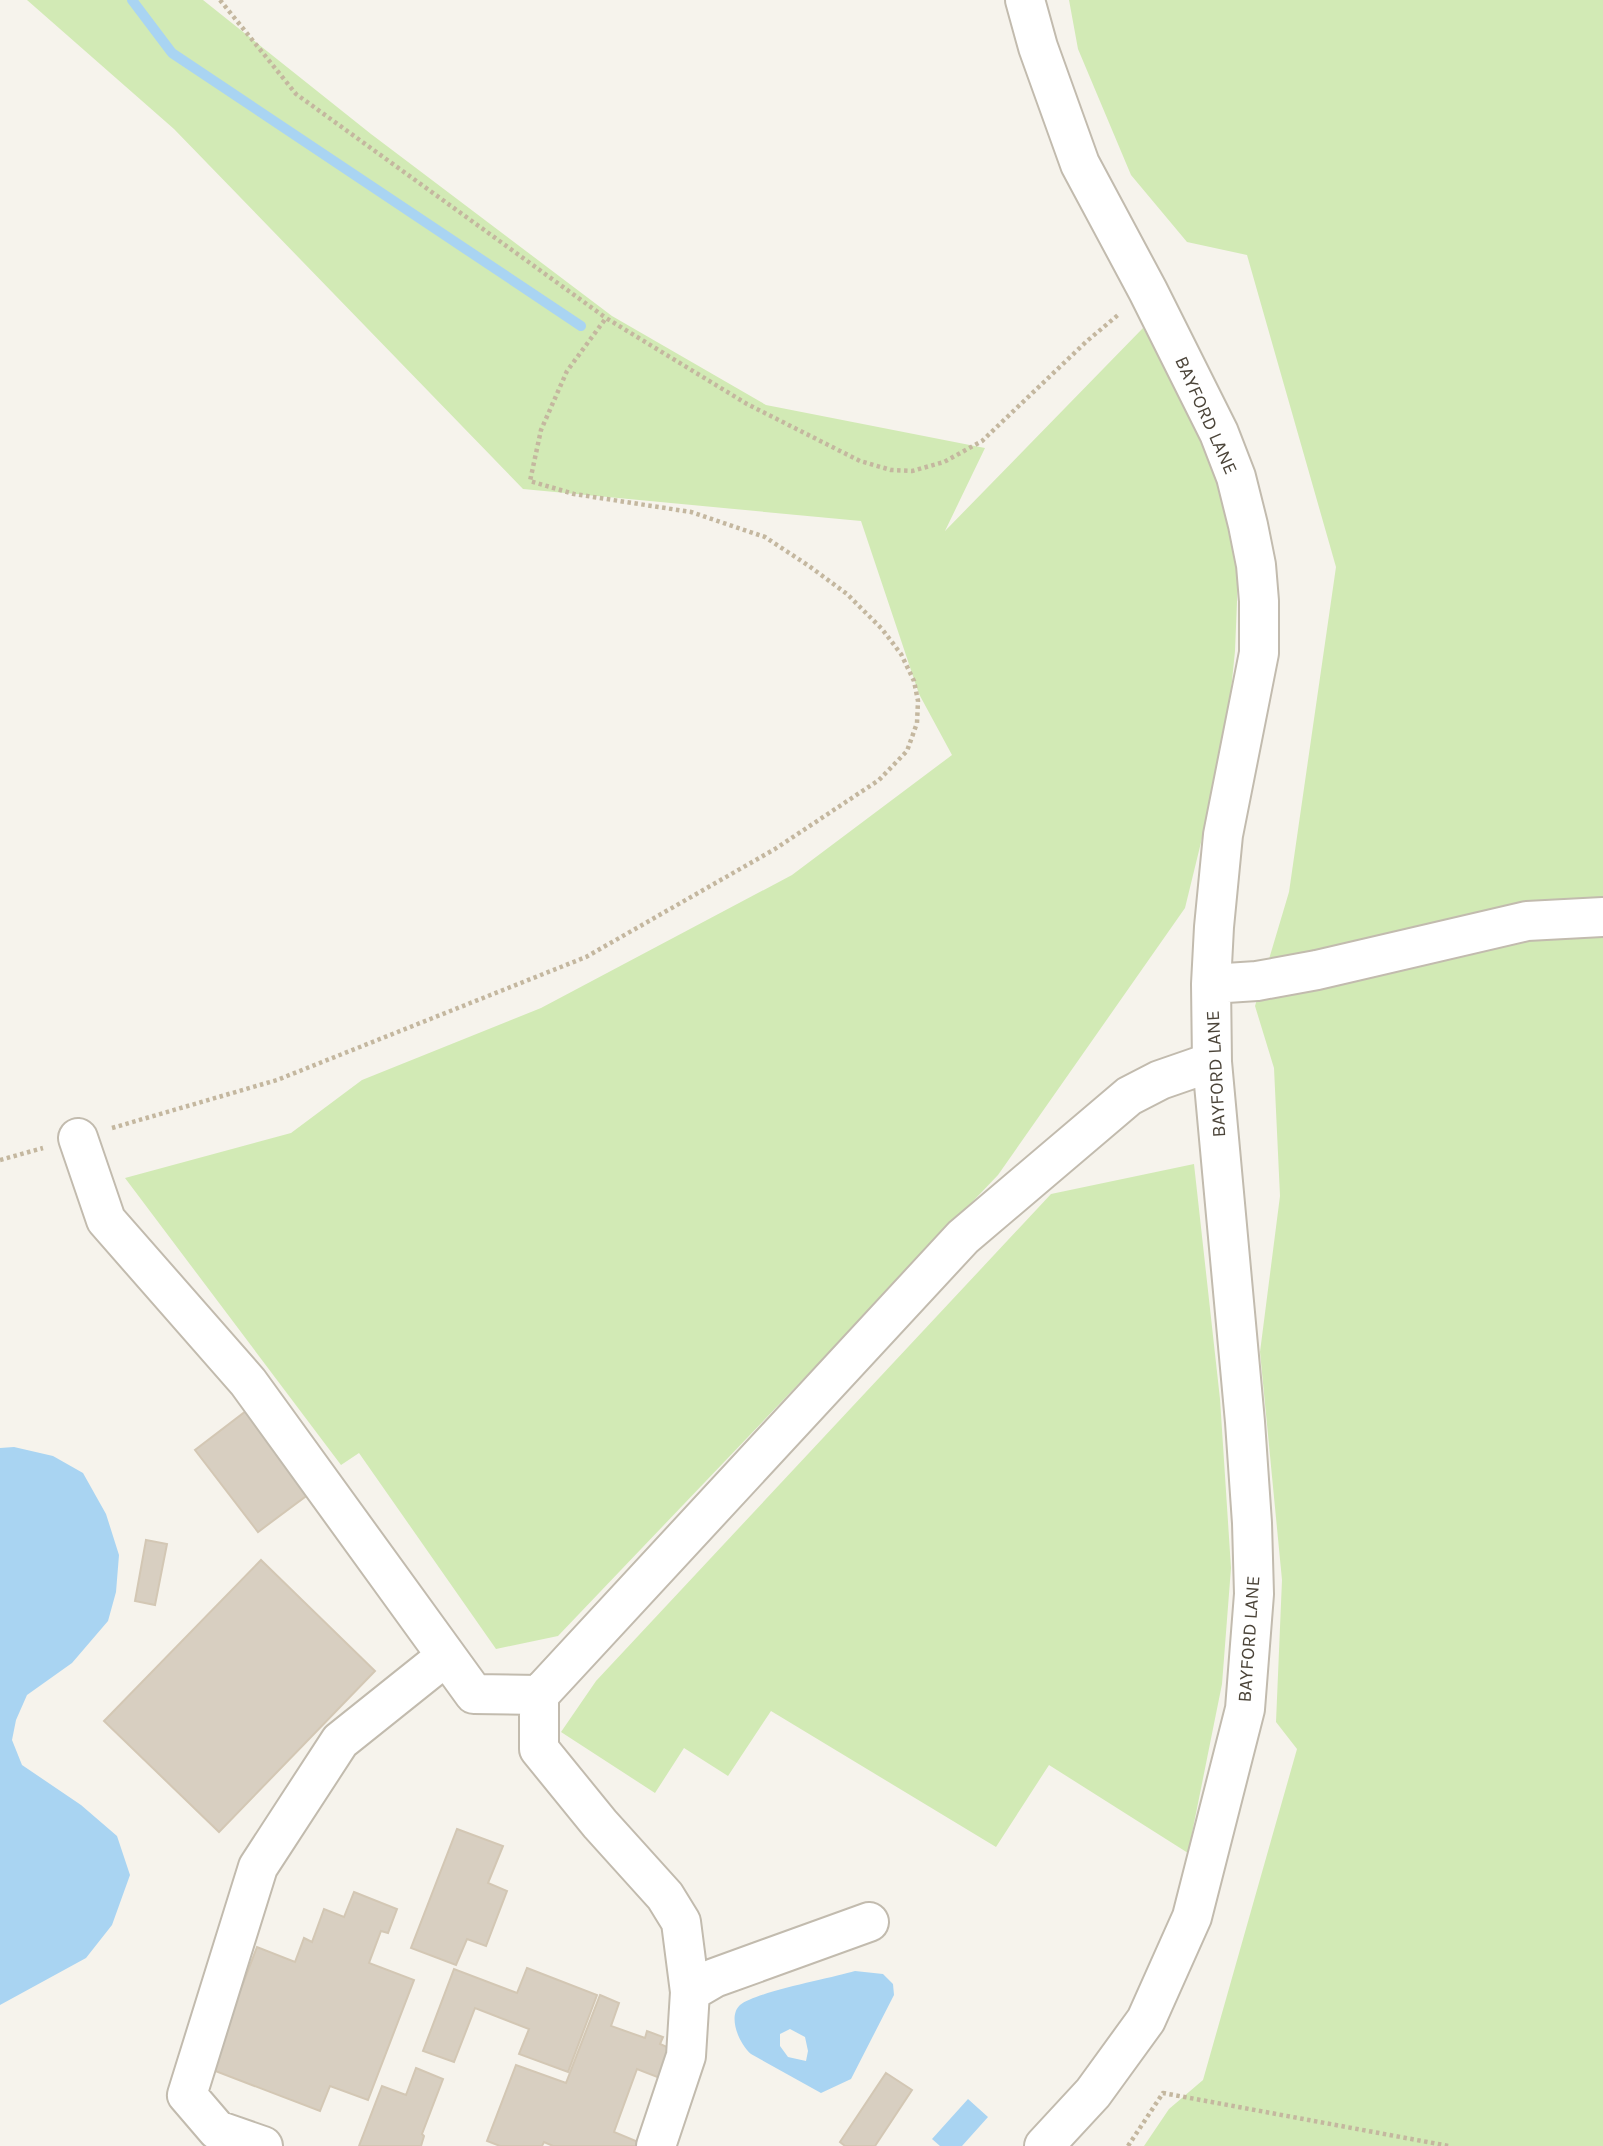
<svg xmlns="http://www.w3.org/2000/svg" width="1603" height="2146" font-family="Karla,sans-serif">
<rect width="100%" height="100%" fill="#f6f3ec"/>
<path fill="#d2eab5" d="M27,0H203L371,134L612,316L766,405L985,448L945,531L1143,328L1186,401L1224,499L1238,577L1235,651L1226,740L1185,908L998,1175L558,1636L496,1649L359,1453L341,1465L125,1178L291,1133L362,1080L541,1008L792,875L952,755L919,694L861,521L523,489L174,129Z
M1069,0H1603V2146H1144L1169,2109L1203,2080L1297,1749L1276,1722L1282,1580L1260,1352L1280,1196L1274,1068L1255,1006L1289,892L1336,567L1247,255L1187,242L1131,175L1078,49Z
M1194,1164L1220,1399L1231,1568L1222,1684L1188,1853L1049,1765L996,1847L771,1711L728,1776L684,1748L655,1793L561,1732L596,1681L1051,1194Z"/>
<path fill="#a9d4f2" fill-rule="evenodd" d="M14,1447L53,1456L83,1473L106,1514L119,1555L116,1592L108,1621L72,1663L27,1695L16,1720L12,1740L22,1765L81,1805L117,1836L130,1875L112,1925L86,1958L0,2005V1448Z
M855,1971L883,1974L893,1984L894,1995L851,2079L821,2093L751,2054C740,2045 727,2017 740,2005C755,1992 832,1978 855,1971ZM790,2029L805,2037L808,2051L806,2061L788,2057L780,2046V2034Z
M968,2099L988,2117L962,2146H940L932,2139Z"/>
<g fill="none" stroke-linecap="round" stroke-linejoin="round">
<path stroke="#a9d4f2" stroke-width="10" d="M132,0L172,53L581,326"/>
</g>
<path fill="#d8cfc1" stroke="#d3c7b4" stroke-width="2" d="M250,1408L313,1491L258,1532L195,1450Z
M146,1540L167,1544L155,1605L135,1601Z
M261,1560L375,1671L219,1832L104,1721Z
M457,1829L503,1846L488,1883L507,1891L486,1946L467,1939L456,1965L411,1948Z
M354,1892L397,1909L388,1933L381,1931L369,1963L414,1980L368,2100L330,2086L320,2111L210,2069L257,1947L295,1962L304,1938L312,1942L324,1909L344,1917Z
M527,1968L597,1995L568,2072L519,2054L529,2029L475,2008L454,2062L423,2051L454,1969L517,1993Z
M600,1995L619,2003L611,2026L645,2038L647,2031L663,2037L660,2044L676,2051L665,2080L637,2069L614,2132L643,2144L642,2146H553L544,2142L542,2146H500L487,2141L516,2065L566,2083Z
M416,2068L443,2079L422,2134L424,2136L421,2146H359L382,2086L406,2095Z
M886,2073L912,2090L875,2146H845L840,2142Z"/>
<g fill="none" stroke-linecap="round" stroke-linejoin="round">
<g stroke="#c2bbae" stroke-width="42">
<path id="minor" d="M1025,0L1038,47L1080,164L1148,291L1219,433L1236,477L1248,525L1256,565L1259,601V653L1223,835L1214,927L1211,984L1212,1062L1245,1422L1252,1523L1254,1594L1245,1709L1192,1917L1146,2020L1093,2093L1044,2146
M1211,984L1257,981L1317,970L1527,921L1603,917
M78,1138L106,1220L248,1382L474,1694L539,1695L963,1237L1129,1096L1160,1080L1212,1062
M539,1695V1749L600,1824L665,1896L681,1922L690,1992L686,2056L656,2146
M690,1992L714,1978L869,1922
M263,2146L217,2130L187,2095L258,1867L340,1741L445,1657"/>
</g>
<path stroke="#c4b79f" stroke-width="4.5" stroke-dasharray="3.5 3.5" stroke-linecap="butt" d="M220,0L296,94L606,318
M112,1128L277,1080L586,957L775,849L879,780L907,751L917,723L918,701L914,681L901,654L882,629L847,594L809,566L765,537L691,512L574,494L530,481L541,430L567,371L606,318L747,404L860,461L891,470L912,471L944,462L982,441L1087,341L1118,315
M0,1160L43,1148
M1128,2146L1163,2093L1449,2146"/>
<use href="#minor" stroke="#fff" stroke-width="38"/>
</g>
<g text-anchor="middle" stroke-width="6" stroke-linejoin="round" paint-order="stroke">
<g font-size="19" fill="#4b4439" stroke="#fff">
<text transform="translate(1207 415) rotate(66)" y="7">BAYFORD LANE</text>
<text transform="translate(1215 1074) rotate(-93)" y="7">BAYFORD LANE</text>
<text transform="translate(1248 1639) rotate(-86)" y="7">BAYFORD LANE</text>
</g>
</g>
</svg>
